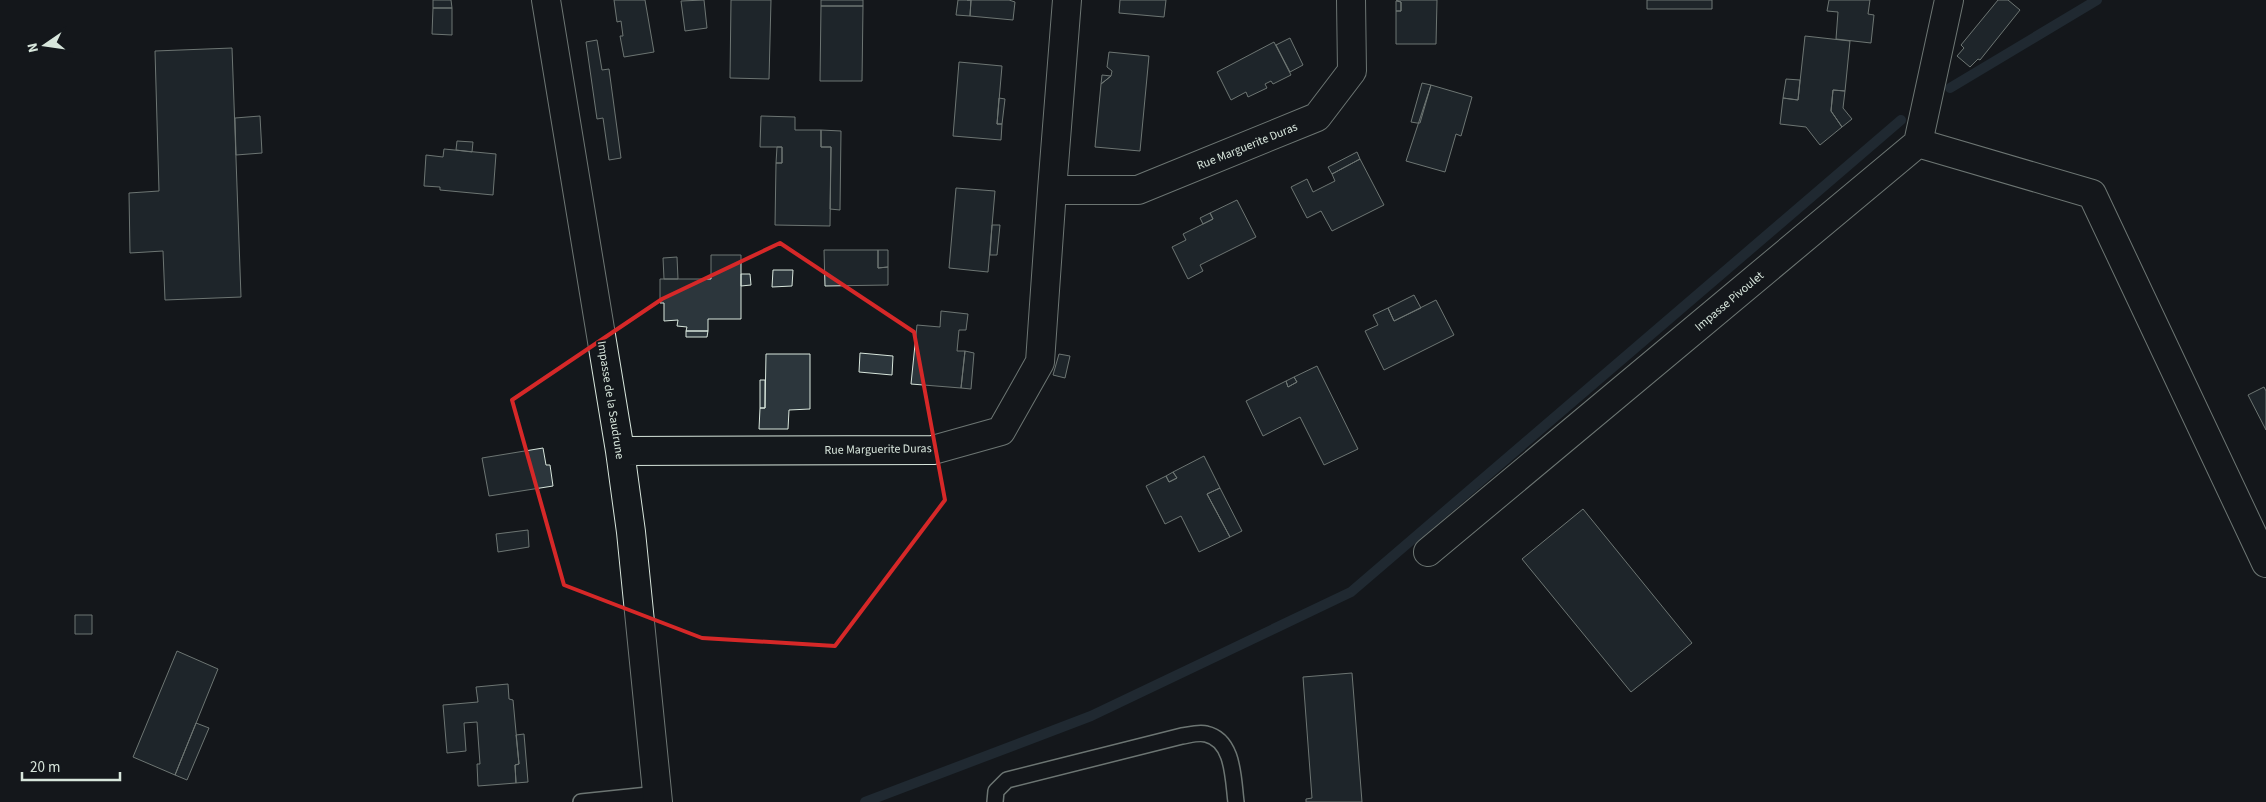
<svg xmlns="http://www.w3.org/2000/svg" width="2266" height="802" font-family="'Source Sans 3',sans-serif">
<rect width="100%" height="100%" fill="#14181c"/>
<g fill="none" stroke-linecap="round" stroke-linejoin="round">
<path stroke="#2f3f4d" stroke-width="10" d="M1950,88L2097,0
M865,802L1091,716L1351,592L1901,120"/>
</g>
<path fill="#2c363c" stroke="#d8e6dc" d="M433,0H451L452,8H433Z
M614,0H645L654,52L624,57L620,36H623L621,21L617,22Z
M704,0L707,28L685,31L681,1Z
M731,0H771L769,79L730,78Z
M821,0H863V6H821Z
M958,0H971L970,16L956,15Z
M967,0H1009L1015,2L1013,20L970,16L971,0Z
M1120,0H1166L1164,17L1119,13Z
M1396,0H1437L1436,44H1396V11H1401V2Z
M1647,0H1712V9H1647Z
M1829,0H1870L1868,14L1874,15L1871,43L1836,39L1838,12L1827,11Z
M1998,0H2008L2020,10L1980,60L1978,59L1970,67L1957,56L1964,48L1961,45Z
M1396,1L1401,2V11H1396Z
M821,6H863L862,81H820Z
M433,8H452V35L432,34Z
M1805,36L1850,41L1845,91L1833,90L1831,111L1842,127L1820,145L1806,127L1780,124L1783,98L1798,100Z
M1290,38L1303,65L1290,72L1276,45Z
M597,40L602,70L609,69L621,158L609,160L603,118L597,119L586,42Z
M1274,42L1291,75L1273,84L1271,81L1265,84L1267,88L1248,97L1246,92L1231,100L1217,72Z
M232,48L241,297L165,300L163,251L130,253L129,193L159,191L155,51Z
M1109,52L1149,56L1140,151L1095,147L1101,84L1111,76L1112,71L1107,67Z
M959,62L1002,66L997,124H1002L1001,140L953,136Z
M1102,75L1111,76L1101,84Z
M1786,79L1800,80L1798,100L1783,98Z
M1422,83L1431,85L1420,123H1417L1411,122Z
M1431,85L1472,97L1461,136L1456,134L1445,172L1406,161Z
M1833,90L1845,91L1843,108L1852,119L1842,127L1831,111Z
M999,98L1005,99L1002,124H997Z
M260,116L262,153L236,155L235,118Z
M761,116L795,117V130H821V147H831L830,226L775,225L776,163H782V147H760Z
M821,130L841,131L840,210L830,209L831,147H821Z
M457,141L473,142L472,152L456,150Z
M777,147H782V163H776Z
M444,149L496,154L493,195L440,190V187L424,186L426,155L443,157Z
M1357,152L1360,159L1332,174L1328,167Z
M1360,159L1384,205L1332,231L1321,211L1307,218L1291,187L1307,179L1313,192L1335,181L1332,174Z
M956,188L995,191L988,272L949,268Z
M1237,200L1256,237L1200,265L1203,271L1188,279L1172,247L1186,240L1183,234L1213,219L1210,213Z
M1210,213L1213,219L1203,224L1200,218Z
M992,225H1000L997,255H990Z
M824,250H878V268L888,267V285L825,286Z
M878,250H888V267L878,268Z
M711,255H741V319H708V331H686L687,327L677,326L678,320L664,321V303H660V279H711Z
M677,257L678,279H664L663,258Z
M773,270H793L792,286L772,287Z
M741,274H750L751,285L741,286Z
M1414,295L1421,308L1394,321L1388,308Z
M1436,300L1454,335L1384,370L1365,331L1378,325L1373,315L1388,308L1394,321Z
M941,311L968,314L966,330H959L957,351H965L961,388L911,384L917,325L940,327Z
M686,331H708L707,337H686Z
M965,351L974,353L971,389L961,388Z
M860,353L893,356L892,375L859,372Z
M766,354H810V409L789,410L788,429H759L760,408H765Z
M1059,354L1070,356L1065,378L1053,375Z
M1317,366L1358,449L1324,465L1300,417L1263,436L1246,401L1286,381L1288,387L1297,382L1294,377Z
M1294,377L1297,382L1288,387L1286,381Z
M760,380H765V408H760Z
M2264,387L2266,391V430L2248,395Z
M543,448L546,465H550L553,486L489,496L482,458Z
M1204,456L1220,488L1207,494L1230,537L1199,552L1181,516L1165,524L1146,486L1166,476L1169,482L1177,478L1173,472Z
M1173,472L1177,478L1169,482L1166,476Z
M1220,488L1242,531L1230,537L1207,494Z
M1583,509L1692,643L1631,692L1522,559Z
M528,530L529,547L498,552L496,534Z
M75,615H92V634H75Z
M177,651L218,669L175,775L133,757Z
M1352,673L1362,802H1306V799L1312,798L1303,677Z
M508,684L509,699L513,700L519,764L515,765L516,783L478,786L477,764H480L477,722L464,723L466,751L447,753L443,705L478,702L476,687Z
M196,723L209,728L187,780L175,775Z
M524,734L528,782L516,783L515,765L519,764L516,735Z"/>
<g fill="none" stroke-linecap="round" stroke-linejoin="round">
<g stroke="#d8e6dc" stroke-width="18">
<path id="lane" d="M581,802L658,794
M995,802L996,791L1007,780L1182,736C1189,735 1199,732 1206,734C1234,740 1233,779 1236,802"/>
</g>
<g stroke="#d8e6dc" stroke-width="30">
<path id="street" d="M546,0L620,451L631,532L658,802
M1918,143L2092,194L2266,563
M1052,190H1138L1317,117L1352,71L1351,0
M620,451L933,450L1001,431L1040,362L1052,190L1067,0
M1428,552L1918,143L1949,0"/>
</g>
<use href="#lane" stroke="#14181c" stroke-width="15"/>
<use href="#street" stroke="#14181c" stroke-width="28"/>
</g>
<path d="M0 0H2266V802H0ZM780,243L914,332L945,500L835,646L702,638L564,585L512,400L662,299Z" fill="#14181c" fill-opacity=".55" fill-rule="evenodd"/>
<path fill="none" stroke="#d62828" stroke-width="4" stroke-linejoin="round" d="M780,243L914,332L945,500L835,646L702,638L564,585L512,400L662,299Z"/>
<g text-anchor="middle" stroke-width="4" stroke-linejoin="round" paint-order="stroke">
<g font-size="12" fill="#d8e6dc" stroke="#14181c">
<text transform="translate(1247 146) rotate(-22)" y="4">Rue Marguerite Duras</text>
<text transform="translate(1729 301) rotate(-40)" y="4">Impasse Pivoulet</text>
<text transform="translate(611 400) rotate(81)" y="4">Impasse de la Saudrune</text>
<text transform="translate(878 449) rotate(-1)" y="4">Rue Marguerite Duras</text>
</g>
</g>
<g transform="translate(45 45) rotate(257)" stroke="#14181c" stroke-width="4" paint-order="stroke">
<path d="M0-4L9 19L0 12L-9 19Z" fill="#d8e6dc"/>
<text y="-8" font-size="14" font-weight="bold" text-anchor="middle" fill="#d8e6dc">N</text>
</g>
<path d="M22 772v8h98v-8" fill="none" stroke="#d8e6dc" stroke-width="2.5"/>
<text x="30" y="772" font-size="15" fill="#d8e6dc" stroke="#14181c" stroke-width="4" paint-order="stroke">20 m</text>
</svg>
